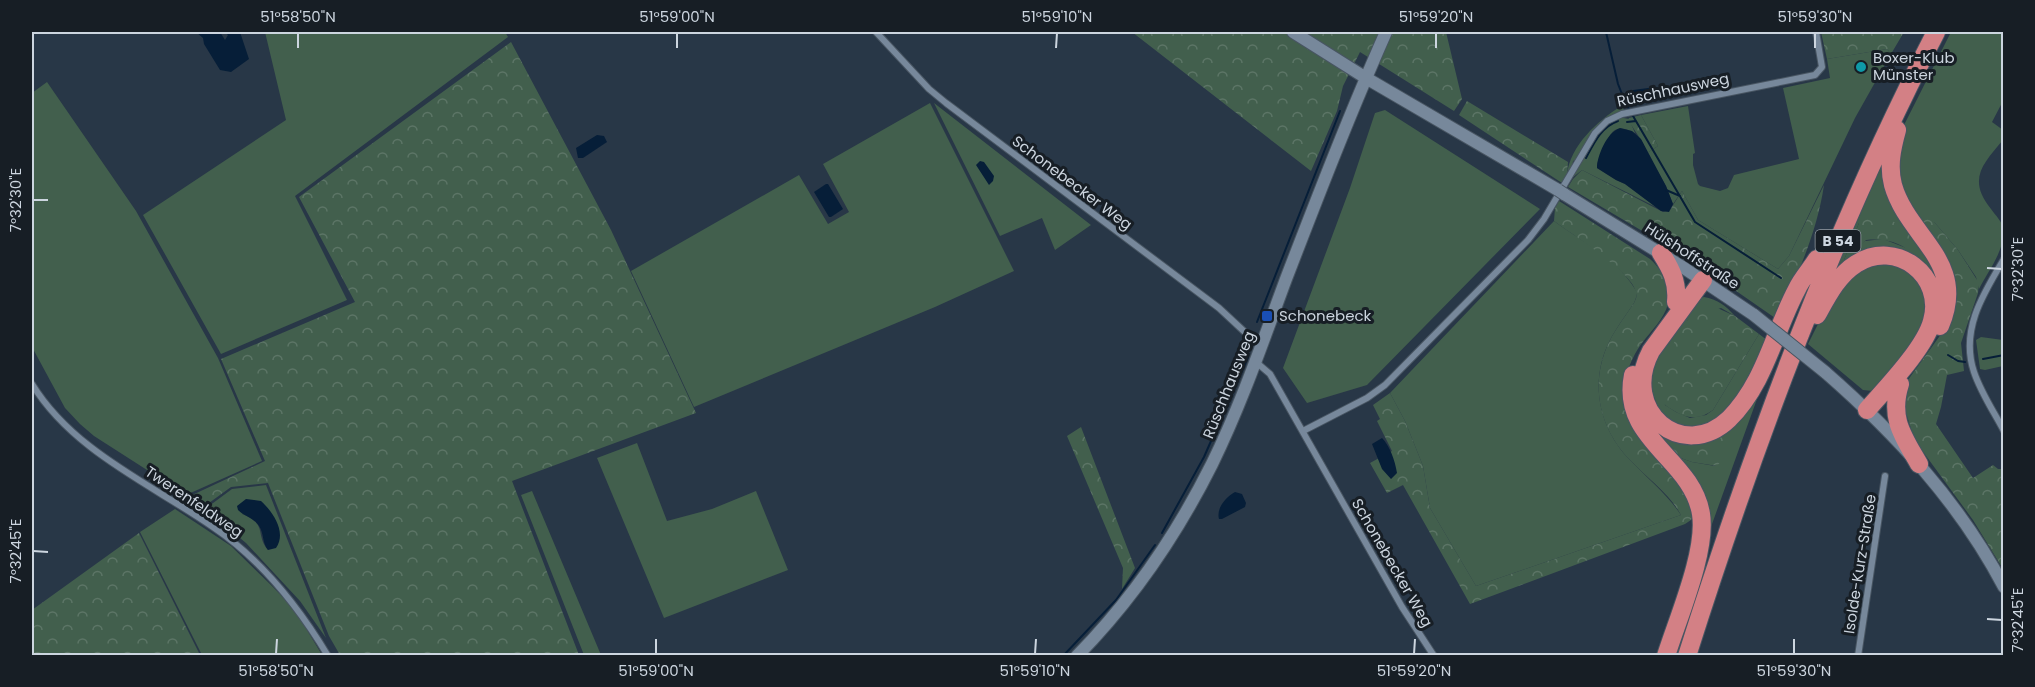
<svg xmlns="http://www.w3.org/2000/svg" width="2035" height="687" font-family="Poppins,sans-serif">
<defs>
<pattern id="forest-crowns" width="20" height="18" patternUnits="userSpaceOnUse" patternTransform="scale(1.5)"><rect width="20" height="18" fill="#425f4d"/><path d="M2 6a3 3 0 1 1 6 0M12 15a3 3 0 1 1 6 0" fill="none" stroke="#5c7566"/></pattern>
</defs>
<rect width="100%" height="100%" fill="#283747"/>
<path fill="#425f4d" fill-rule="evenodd" d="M265,32H505L508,37L295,196L347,300L221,354L143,215L286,120Z
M1951,32H2003V101L1992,122L2003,130V140C1983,164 1967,179 1991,209C1995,215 2003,222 2003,229C2006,249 1988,271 1979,289L1976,277L1958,250L1935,223L1915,214L1899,185L1898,143L1905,123Z
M1887,49L1891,54L1855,118L1789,256L1778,269L1698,220L1682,191L1673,204L1666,186L1647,153L1658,146L1641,115L1688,106L1695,153L1693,154V165L1698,184L1700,186L1720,191L1728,188L1734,175L1799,159L1783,88L1830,78L1827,59Z
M47,82L136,211L218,358L262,461L186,495L94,436L80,424L65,408L32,347V93Z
M930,103L1014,271L935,307L694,407L631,271L799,175L828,224L849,212L823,164Z
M934,103L1091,225L1055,250L1042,218L1000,236Z
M1621,106L1625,111L1615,114L1576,160L1573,161L1572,169L1567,175C1570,145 1598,121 1621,106Z
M1385,110L1540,209L1367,385L1307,403L1283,368L1350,188L1375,113Z
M1618,117L1629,119L1635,133C1614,122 1611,132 1603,149C1600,156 1597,161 1597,168L1616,180L1625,184L1656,207L1582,170L1572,178L1601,129Z
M1884,154L1928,249L1938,306L1892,252L1821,294ZM1859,223L1923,249L1930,273L1920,259L1909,249L1883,239L1865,241L1844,260Z
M1554,221C1581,241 1617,259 1635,289C1638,294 1636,298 1634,303C1626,315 1616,328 1609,342C1589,383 1599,429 1631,461C1648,479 1667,494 1681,515L1476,586L1430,508L1423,466L1405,421L1390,393Z
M1900,264L1926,288L1923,332L1873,391L1863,390L1808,344L1829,302L1862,265Z
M1704,297C1717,299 1726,306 1735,316L1721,308L1688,320L1661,373L1665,405L1676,412L1690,418L1706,415L1713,410L1759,334L1771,343L1738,402L1701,430L1662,419L1646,374L1697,299Z
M1981,337L2003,340V366L1985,370L1980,369L1976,340Z
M1766,374L1707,538L1678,457L1692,462L1715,466L1728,427Z
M637,443L667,521L712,509L756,491L788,570L664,618L597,458Z
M266,485L326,638L300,601L246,543L205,509L232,489ZM242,514L274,518L268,550C255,535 268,524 242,514Z
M532,491L601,655H584L521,495Z
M175,509L231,546L273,587L295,610L322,655H202L140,532Z"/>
<path fill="url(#forest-crowns)" d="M1132,32H1446L1462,99L1454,111L1360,52L1343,86L1337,111L1311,171Z
M1821,32H1904L1891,54L1887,49L1827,59Z
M511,42L611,230L696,413L512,481L579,655H340L329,636L268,483L231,487L202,508L188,497L265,461L221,359L355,302L299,197Z
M1467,101L1568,162L1567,175L1562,183L1459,115Z
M1641,115L1658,146L1647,153L1643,143L1628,120L1629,118Z
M1582,170L1663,212L1670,210L1682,191L1698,220L1778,269L1789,256L1824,185C1817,233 1797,275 1778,320L1693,261L1568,187L1573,179Z
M1559,201L1650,259C1662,269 1673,289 1668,304C1664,319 1651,331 1642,343C1635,352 1631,362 1627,372L1685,488L1694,515L1691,520L1685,524L1470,604L1403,485L1387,493L1370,463L1392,451L1377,421L1380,419L1373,405L1390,393L1405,421L1423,466L1430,508L1476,586L1681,515C1669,493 1648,479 1631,461C1599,429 1589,384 1609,342C1616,328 1626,315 1634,303C1636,299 1637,297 1636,293C1634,273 1571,234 1554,221L1555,208Z
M1920,213L1935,223L1958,250L1979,283L1978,293L1961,343L1964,371L1947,375L1941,407L1936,424L1973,478L1993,465L1998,469H2003V569L1973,520L1921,449L1913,435L1907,416L1902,411L1905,384L1939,337L1944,327L1951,300L1915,214Z
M1869,217C1915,219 1923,247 1940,285C1918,258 1905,236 1866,240L1849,259L1844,260L1859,223L1862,219Z
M1713,306L1735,316L1759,334L1713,410C1702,418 1691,420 1678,413C1671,409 1661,404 1658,395C1652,378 1683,323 1695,311C1700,306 1706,306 1713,306Z
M1081,427L1135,568L1122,589L1123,568L1067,436Z
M1728,427L1731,432C1730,443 1724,459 1717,466L1692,462L1678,457L1654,432Z
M139,533L200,655L32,654V610Z"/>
<path fill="#061e38" d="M196,32H220L225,40L228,35L224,32H240L249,59L231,72L220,70L204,44L203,38Z
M1648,88L1654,89L1655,92L1653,100L1644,102L1632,100L1631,93L1633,90Z
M1620,128L1632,131L1641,139L1666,186L1673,204L1669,212L1661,211L1625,184L1616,180L1597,168C1597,156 1607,132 1620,128Z
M597,135L604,136L607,142L583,158H578L576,148Z
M980,161L984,162L994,176L993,181L989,185L976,165Z
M826,184H828L843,209L831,217H829L814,192Z
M1382,438C1390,446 1395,461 1397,473L1391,479L1382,469L1372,444Z
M1235,492L1242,494L1246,503L1245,507L1222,519H1219C1216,508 1226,497 1235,492Z
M246,499L261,501C273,512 287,532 276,548L268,550C262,543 264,533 259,526C253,517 245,517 238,510L237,506Z"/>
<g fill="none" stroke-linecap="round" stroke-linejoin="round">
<path stroke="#061e38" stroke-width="2" d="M1606,32L1618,84L1626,104L1695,222L1781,278
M1627,122L1636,121
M1586,158C1594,143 1601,127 1618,121
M1666,190L1680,196
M1257,322L1340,111
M1948,355L1958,361L1965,362
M1983,359L2004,355
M1162,533L1204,457L1248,357
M1063,656L1116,600L1155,545"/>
<g stroke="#485562" stroke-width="8">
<path id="street" d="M876,32L929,89L946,103L1219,308L1248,335L1262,343
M2004,259C1983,294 1960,330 1974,372C1981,393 1994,412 2004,431
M1256,362L1270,374L1402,607L1434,656
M32,384C73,451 151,484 213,527C262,560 298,606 328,656
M1303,431L1367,398L1385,385L1528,240L1544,219L1595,133L1607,121L1622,114L1815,75L1822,67L1816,32
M1858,656L1885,476"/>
</g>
<g stroke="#485562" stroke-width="14">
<path id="secondary" d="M1293,32L1366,78L1558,190
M1564,194L1681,266L1754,315
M1825,372C1896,434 1960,503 2004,587
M1077,656C1132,600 1177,534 1212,464C1241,405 1263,341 1286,279C1318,196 1350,113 1386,32"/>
</g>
<g stroke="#485562" stroke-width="20">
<path id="highway" d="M1897,130C1892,148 1888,166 1893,185C1908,238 1968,261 1940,326
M1661,253C1671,269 1678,282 1676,302
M1703,280L1651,351C1619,411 1683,463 1729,419C1765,383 1774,332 1797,289C1802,278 1811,269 1817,259
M1817,315C1827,297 1838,275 1856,264C1896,238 1945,276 1932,321C1925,348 1886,388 1867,410
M1633,375C1620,440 1692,458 1701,514C1707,551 1678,618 1666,656
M1900,384C1889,418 1903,436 1919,464
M1687,656C1755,442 1833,231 1936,32"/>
</g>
<use href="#street" stroke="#77889b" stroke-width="6"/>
<use href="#secondary" stroke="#77889b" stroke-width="12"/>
<use href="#highway" stroke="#d38085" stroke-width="18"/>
<g stroke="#485562" stroke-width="14" stroke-linecap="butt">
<path id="secondary-bridge" d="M1558,190L1564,194
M1754,315L1825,372"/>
</g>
<use href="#secondary-bridge" stroke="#77889b" stroke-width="12"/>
</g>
<path fill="none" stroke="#ccd5df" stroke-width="2" d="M298,48V33M677,48V33M1056,48L1057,33M1436,48V33M1815,48V33M33,200H48M1987,268L2002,269M33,551L48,552M1987,619L2002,620M276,654L277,639M656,654V639M1035,654L1036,639M1414,654L1415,639M1794,654V639"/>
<circle fill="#0f9aa8" stroke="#171e25" stroke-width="2" cx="1861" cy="67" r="6"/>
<rect fill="#1a4fb4" stroke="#171e25" stroke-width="2" x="1261" y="310" width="12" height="12" rx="3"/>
<g text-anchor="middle" stroke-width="6" stroke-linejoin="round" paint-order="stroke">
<rect fill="#171e25" stroke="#969ea7" stroke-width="1.5" x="1815.5" y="230" width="45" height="22" rx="4.5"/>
<g font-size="14" font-weight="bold" fill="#ccd5df">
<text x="1838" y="246">B 54</text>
</g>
<g font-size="15" fill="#ccd5df" stroke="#171e25" text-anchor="start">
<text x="1873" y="63">Boxer-Klub<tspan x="1873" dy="17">Münster</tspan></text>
<text x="1279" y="321">Schonebeck</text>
</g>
<g font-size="15" fill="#ccd5df" stroke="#171e25">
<text transform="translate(1673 90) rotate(-12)" y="5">Rüschhausweg</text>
<text transform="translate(1072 183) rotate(37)" y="5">Schonebecker Weg</text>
<text transform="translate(1692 256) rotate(33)" y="5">Hülshoffstraße</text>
<text transform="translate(1229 385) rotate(-68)" y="5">Rüschhausweg</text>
<text transform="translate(194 502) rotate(34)" y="5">Twerenfeldweg</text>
<text transform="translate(1392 563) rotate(60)" y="5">Schonebecker Weg</text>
<text transform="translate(1860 564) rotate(-81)" y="5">Isolde-Kurz-Straße</text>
</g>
</g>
<rect width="2035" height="687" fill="none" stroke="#171e25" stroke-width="66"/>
<rect x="33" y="33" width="1969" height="621" fill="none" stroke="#ccd5df" stroke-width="2"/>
<g font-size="15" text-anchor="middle" fill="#ccd5df">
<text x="298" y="22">51°58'50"N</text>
<text x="677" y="22">51°59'00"N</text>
<text x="1057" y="22">51°59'10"N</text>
<text x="1436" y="22">51°59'20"N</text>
<text x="1815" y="22">51°59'30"N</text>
<text transform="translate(16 200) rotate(-90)" y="5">7°32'30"E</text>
<text transform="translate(2018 269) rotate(-90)" y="5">7°32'30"E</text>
<text transform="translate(16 551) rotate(-90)" y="5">7°32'45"E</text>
<text transform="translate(2018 620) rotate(-90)" y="5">7°32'45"E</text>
<text x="276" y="676">51°58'50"N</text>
<text x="656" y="676">51°59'00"N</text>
<text x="1035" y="676">51°59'10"N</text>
<text x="1414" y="676">51°59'20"N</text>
<text x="1794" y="676">51°59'30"N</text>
</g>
</svg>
